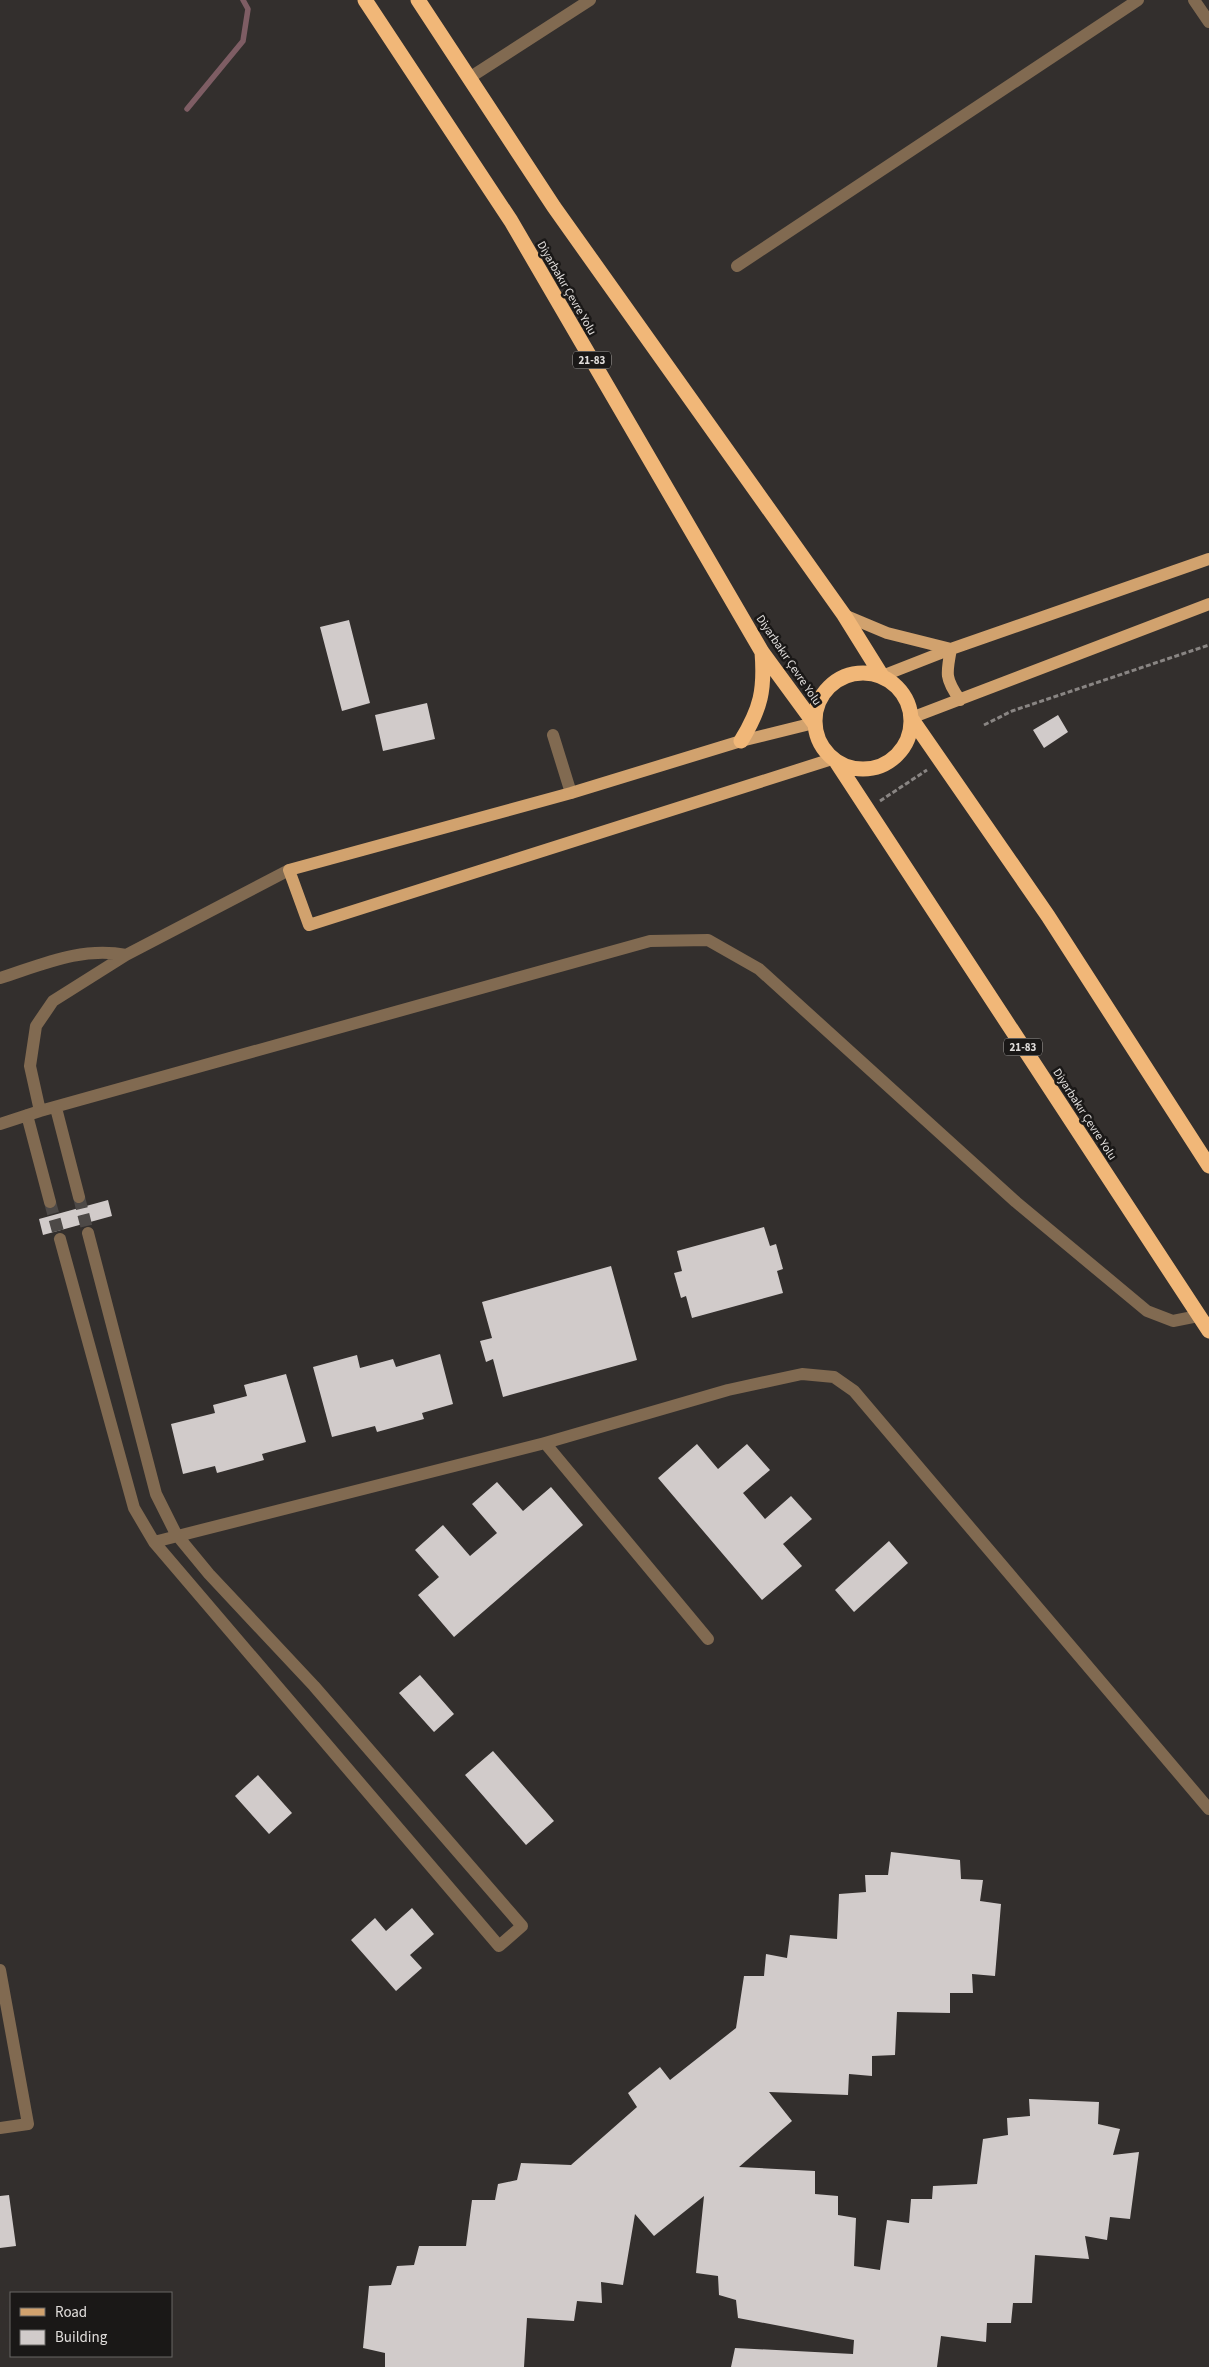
<svg xmlns="http://www.w3.org/2000/svg" width="1209" height="2367" font-family="'Source Sans 3',sans-serif">
<rect width="100%" height="100%" fill="#332f2d"/>
<g fill="none" stroke-linecap="round" stroke-linejoin="round">
<path stroke="#7e5d64" stroke-width="5.5" d="M187,109L243,41L248,9L243,0"/>
</g>
<path fill="#d1cbca" d="M349,620L370,703L342,711L320,627Z
M427,703L435,739L383,751L375,715Z
M1058,715L1068,732L1044,748L1033,730Z
M108,1200L112,1216L43,1235L39,1219Z
M764,1227L770,1246L776,1244L783,1269L777,1271L783,1293L692,1318L686,1296L681,1298L674,1273L682,1271L677,1251Z
M611,1266L637,1360L503,1397L493,1359L486,1362L480,1341L492,1338L482,1302Z
M440,1354L453,1404L422,1413L424,1419L377,1432L375,1426L332,1437L313,1367L357,1355L360,1368L393,1359L396,1367Z
M286,1374L306,1442L262,1454L264,1460L217,1473L215,1466L183,1474L171,1424L215,1413L213,1405L247,1396L244,1385Z
M697,1444L718,1469L747,1444L770,1470L743,1493L765,1519L791,1496L812,1519L783,1544L802,1566L762,1600L658,1478Z
M497,1482L523,1511L551,1487L583,1525L454,1637L418,1595L439,1577L415,1550L443,1525L470,1556L497,1533L472,1504Z
M889,1541L908,1563L854,1612L835,1590Z
M420,1675L454,1714L434,1732L399,1693Z
M493,1751L554,1821L526,1845L465,1775Z
M258,1775L292,1813L269,1834L235,1796Z
M891,1852L960,1860L961,1879L983,1880L980,1901L1001,1904L995,1976L972,1974L973,1993H950V2013L897,2012L895,2055L872,2056V2076L849,2074L848,2095L769,2092L792,2121L739,2167L815,2171V2194L838,2196V2215L856,2218L854,2266L880,2270L887,2220L909,2223L911,2199H932L933,2186L977,2184L983,2139L1008,2135L1007,2118L1030,2116L1029,2099L1099,2102L1098,2124L1120,2129L1113,2155L1139,2152L1130,2219L1110,2217L1107,2240L1085,2236L1089,2259L1035,2255L1032,2303H1013L1011,2323H987L986,2342L941,2336L937,2367H731L735,2348L853,2354L854,2340L738,2318L736,2300L719,2295L718,2276L696,2273L704,2196L654,2236L635,2214L623,2285L601,2282L602,2303L577,2301L574,2321L527,2318L524,2367H385V2353L363,2348L369,2286L391,2285L397,2266L414,2265L419,2246H466L472,2200H495L498,2184L517,2180L521,2163L571,2165L637,2107L628,2093L660,2067L670,2080L736,2028L744,1976H764L766,1954L787,1958L790,1935L837,1939L839,1894L866,1892L865,1875H888Z
M412,1908L434,1934L410,1955L422,1968L396,1991L351,1940L375,1918L386,1931Z
M9,2195L16,2246L0,2248V2196Z"/>
<g fill="none" stroke-linecap="round" stroke-linejoin="round">
<path stroke="#4d4947" stroke-width="12" stroke-dasharray="12 6" stroke-linecap="butt" d="M79,1197L88,1233
M50,1202L60,1239"/>
<path stroke="#898583" stroke-width="3" stroke-dasharray="5 2.5" stroke-linecap="butt" d="M984,725L1012,711L1209,645
M880,801L927,770"/>
<path stroke="#816a51" stroke-width="12" d="M1194,0L1209,22
M469,78L590,0
M737,266L1138,0
M553,735L571,793
M0,978C41,965 82,946 126,955
M56,1108L79,1197
M40,1111L30,1066L36,1026L53,1001L126,955L289,870
M27,1115L50,1202
M0,1124L40,1111L650,941L708,940L759,969L1016,1202L1147,1311L1173,1321L1198,1316
M60,1239L134,1508L154,1542L499,1946L522,1926L314,1686L209,1574L176,1534L156,1494L88,1233
M545,1443L708,1639
M154,1542L545,1443L728,1390L802,1374L834,1377L854,1391L1209,1809
M0,1970L28,2124L0,2128"/>
<path stroke="#d1a26e" stroke-width="12" d="M844,615L887,633L951,649C946,674 945,679 960,700
M882,676L951,649L1209,559
M911,718L1209,604
M814,723L741,741L571,793L289,870L309,925L832,759"/>
<path stroke="#f1b778" stroke-width="15" d="M365,0L511,221L762,652L814,723
M418,0L554,207L844,615L882,676
M815 721a48 48 0 1 1 96 0a48 48 0 1 1-96 0Z
M911,718L1048,916L1209,1166
M741,741C761,708 765,690 762,652
M837,763L1209,1331"/>
</g>
<g text-anchor="middle" stroke-width="5" stroke-linejoin="round" paint-order="stroke">
<g fill="#1a1817" stroke="#a5a2a0" stroke-width="1">
<rect x="573" y="351.5" width="38" height="17" rx="4"/>
<rect x="1004" y="1038.5" width="38" height="17" rx="4"/>
</g>
<g font-size="11" font-weight="bold" fill="#e0dddb">
<text x="592" y="364">21-83</text>
<text x="1023" y="1051">21-83</text>
</g>
<g font-size="12" fill="#e0dddb" stroke="#1a1817">
<text transform="translate(567 288) rotate(60)" y="4">Diyarbakır Çevre Yolu</text>
<text transform="translate(789 660) rotate(56)" y="4">Diyarbakır Çevre Yolu</text>
<text transform="translate(1085 1114) rotate(57)" y="4">Diyarbakır Çevre Yolu</text>
</g>
</g>
<rect x="10" y="2292" width="162" height="65" fill="#1a1817" stroke="#696765"/>
<rect x="20" y="2308" width="25" height="8" fill="#d1a26e" stroke="#696765"/>
<text x="55" y="2317" font-size="15" fill="#e0dddb">Road</text>
<rect x="20" y="2330" width="25" height="15" fill="#d1cbca" stroke="#696765"/>
<text x="55" y="2342" font-size="15" fill="#e0dddb">Building</text>
</svg>
